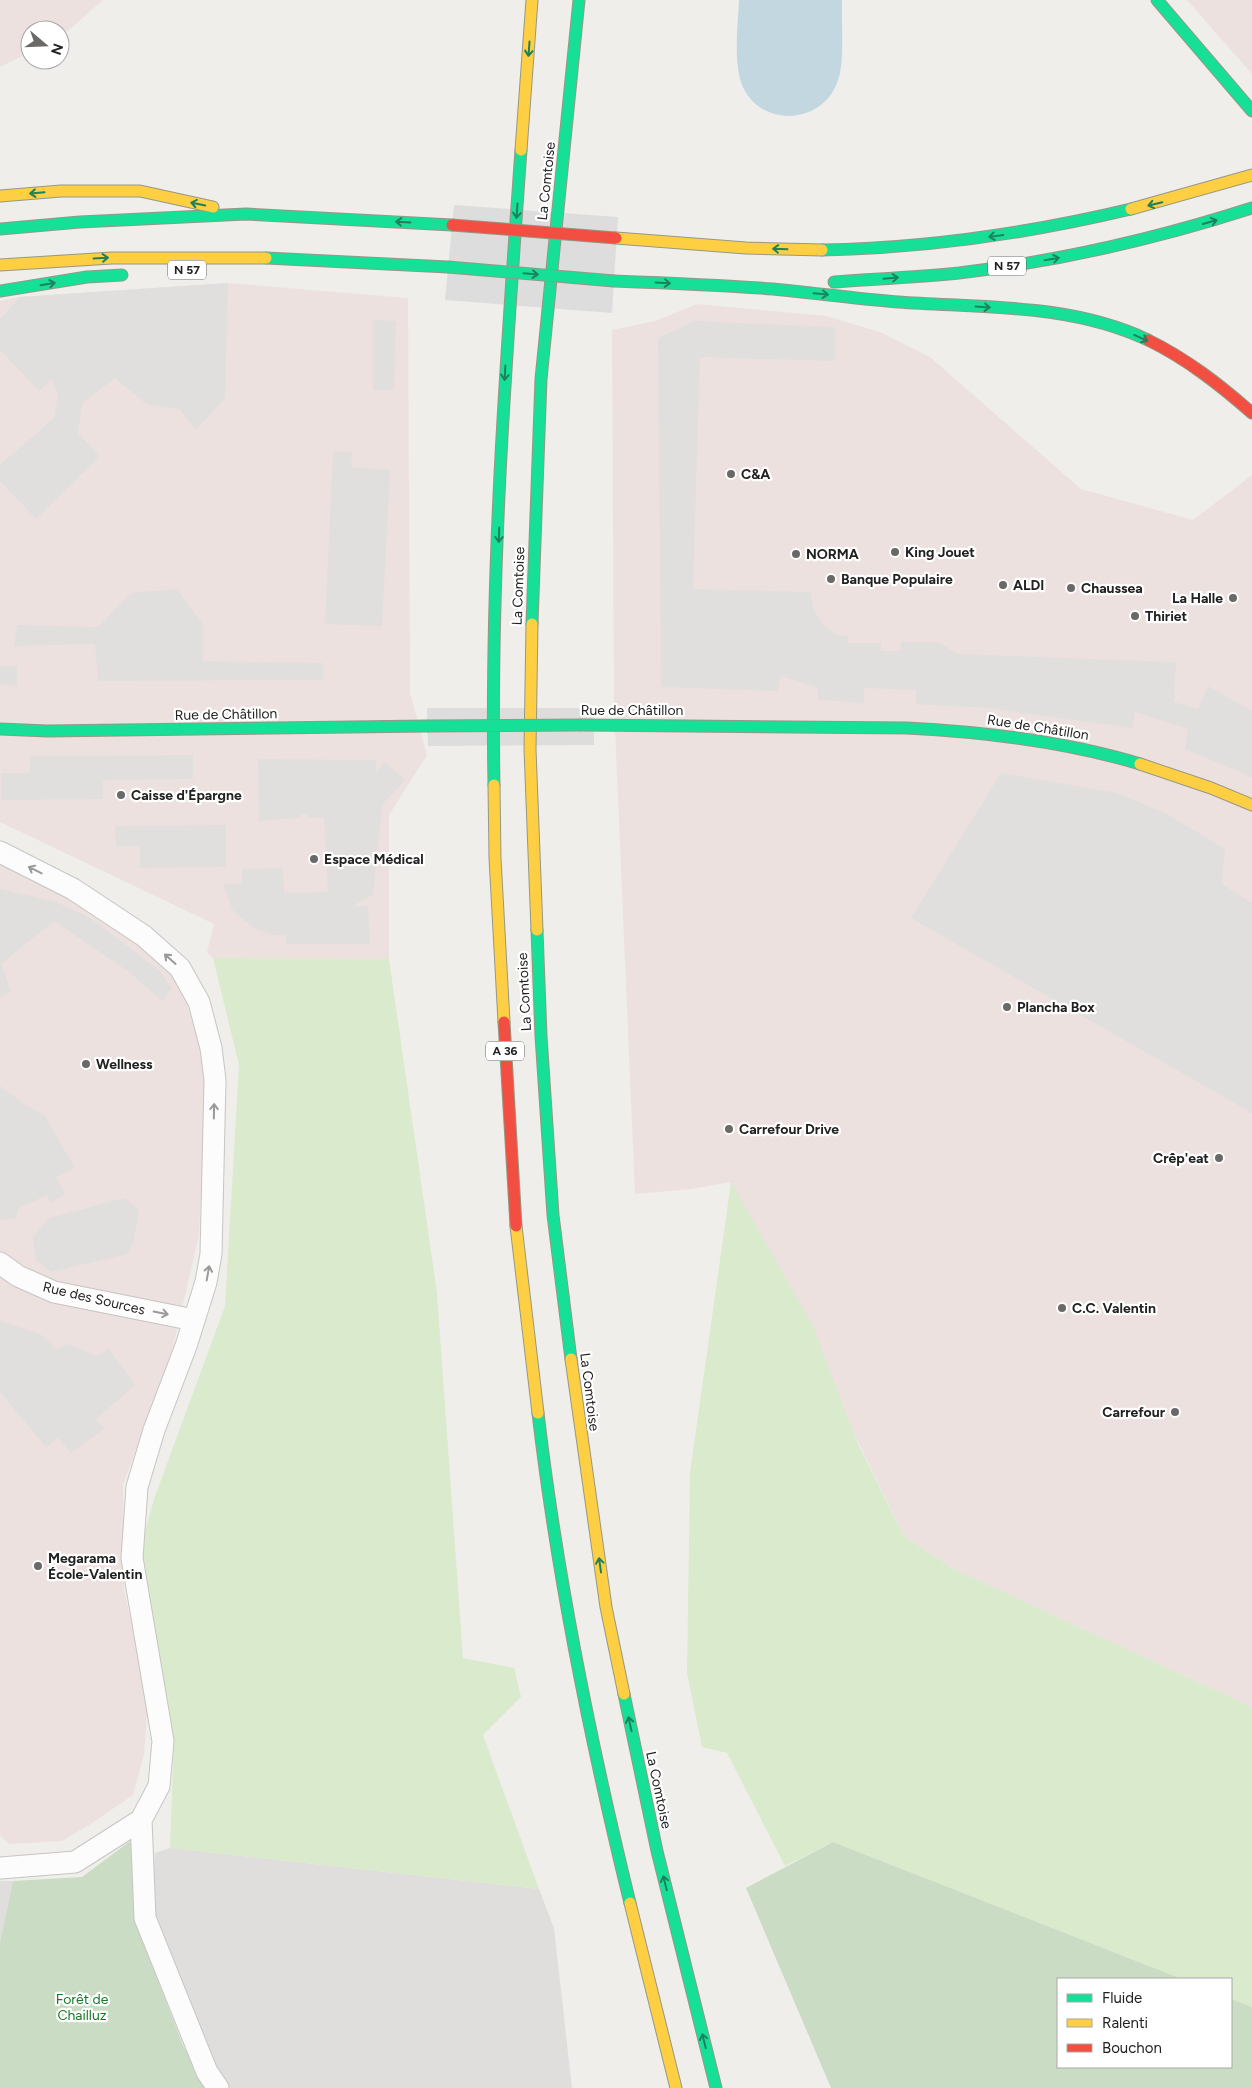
<svg xmlns="http://www.w3.org/2000/svg" width="1252" height="2088" font-family="Figtree,sans-serif">
<rect width="100%" height="100%" fill="#efeeeb"/>
<path fill="#dfdedc" d="M170,1848L539,1889L554,1928L572,2088H230L218,2072L151,1918L155,1853Z
M0,1881H13L0,1942Z"/>
<path fill="#ece1de" d="M0,0H103L60,38V30H30V52L0,67Z
M1187,0H1252V74Z
M228,283L408,298L410,693L427,755L389,815V959L213,958L207,952L214,924L0,822V301L20,297Z
M697,304L827,316L882,333L930,357L1081,489L1193,520L1252,475V1707L952,1568L904,1536L731,1182L692,1189L635,1194L614,705L612,330L655,321Z
M0,861L101,915L159,957L182,989L198,1039L206,1084L199,1235L172,1351L123,1485L124,1590L148,1700L144,1754L133,1795L89,1825L62,1841L10,1844L0,1836Z"/>
<path fill="#daeacd" d="M213,958L389,959L437,1293L463,1658L514,1668L521,1697L483,1735L539,1889L170,1848L174,1738L140,1550L154,1499L225,1306L239,1065Z
M731,1182L813,1326L857,1442L904,1536L952,1568L1252,1707V2007L1231,1999V1979H1182L833,1842L785,1866L727,1753L702,1747L687,1673L690,1473Z"/>
<path fill="#cadcc3" d="M133,1839L136,1924L183,2045L205,2088H0V1942L13,1881L82,1877Z
M833,1842L1182,1979H1058V2067H1231V1999L1252,2007V2088H831L746,1888Z"/>
<path fill="#e0dfde" d="M228,283L225,398L196,430L179,409L146,404L115,378L82,403L78,433L100,456L36,519L0,481V465L54,418L58,395L52,379L39,391L0,350V319L20,297Z
M373,320L396,321L394,390H373Z
M694,321L835,327V361L700,357L693,589L811,592L813,609L824,626L836,634L848,636V643H881V651H900L901,642H939L957,654L1176,662L1174,702L1198,709L1208,686L1252,711V777L1185,749L1188,729L1135,712L1132,728L988,708L916,704V690L864,688V703L818,700L817,687L781,676L778,691L661,687L658,338Z
M333,451L352,452L351,467L390,470L382,626L325,624Z
M176,589L203,624V661L323,663V680L98,681L95,644L14,646L17,625L98,627L131,593Z
M0,666H17V686L0,685Z
M193,755V779L103,780V799L1,800V773H30V756Z
M258,759L376,760V771L385,762L405,780L382,805L373,895L352,906H368L370,944H286V935H273L255,929L233,911L223,884H242V869L283,868L284,893L328,892L324,818H308L307,814H299V818L259,821Z
M1001,773L1118,793L1167,814L1225,849L1222,884L1252,903V1113L911,918Z
M226,825V867L140,868V846H116L115,826Z
M0,889L56,902L89,917L160,971L172,989L162,1001L129,972L54,921L1,964L11,991L0,998Z
M0,1086L27,1106L44,1115L75,1168L56,1177L65,1194L50,1203L47,1195L19,1208L15,1219L0,1220Z
M124,1198L139,1209L134,1240L128,1254L51,1272L36,1260L33,1237L49,1218Z
M0,1321L42,1335L56,1349L69,1344L96,1356L109,1349L135,1385L96,1419L104,1429L71,1453L58,1438L46,1447L0,1392Z"/>
<path fill="#c2d7e0" d="M739,0H842C841,23 845,60 838,80C825,122 767,129 745,91C732,69 738,26 739,0Z"/>
<path fill="#dedddd" d="M454,205L618,217L612,313L445,300Z
M427,708H594V745L428,746Z"/>
<g fill="none" stroke-linecap="round" stroke-linejoin="round">
<g stroke="#c5c5c3" stroke-width="23">
<path id="street" d="M0,852L73,889L144,936L180,968L199,1002L211,1048L215,1080L211,1254L206,1282L186,1346L154,1430L137,1487L132,1558L163,1741L159,1786L141,1820L75,1862L0,1868
M0,1263L18,1276L54,1292L194,1320
M141,1820L145,1918L207,2072L218,2088"/>
</g>
<g stroke="#959884" stroke-width="13">
<path id="fast" d="M1157,0L1252,111
M0,229L80,222L246,214L452,225
M822,250C927,248 1030,233 1131,209
M266,258L448,267
M614,281C667,283 720,285 773,289C815,293 857,299 898,302C982,308 1070,303 1148,340
M834,282C876,279 918,277 959,273C1059,261 1156,239 1252,208
M0,291L87,277L122,275
M532,624L541,379L579,0
M581,725L907,728C986,732 1064,741 1140,764
M0,729L47,731L427,726
M494,785C490,573 506,361 521,150
M537,930L541,1036L553,1215L571,1359
M538,1413C557,1576 591,1744 630,1903
M624,1694L657,1851L716,2088"/>
</g>
<g stroke="#959884" stroke-width="13">
<path id="slow" d="M521,150L532,0
M0,196L61,191H140L213,207
M1131,209L1252,175
M616,238L746,248L822,250
M0,265L112,258H266
M532,624L530,749L537,930
M1140,764L1211,788L1252,805
M494,785L495,858L504,1022
M516,1226L538,1413
M571,1359L606,1607L624,1694
M630,1903L676,2088"/>
</g>
<g stroke="#959884" stroke-width="13">
<path id="jam" d="M1148,340C1187,359 1220,385 1252,413
M504,1022L516,1226"/>
</g>
<use href="#street" stroke="#fdfcfc" stroke-width="21"/>
<use href="#fast" stroke="#16e098" stroke-width="11"/>
<use href="#slow" stroke="#ffcf43" stroke-width="11"/>
<use href="#jam" stroke="#f24e42" stroke-width="11"/>
<g stroke="#959884" stroke-width="13" stroke-linecap="butt">
<path id="fast-bridge" d="M448,267L614,281
M427,726L581,725"/>
</g>
<g stroke="#959884" stroke-width="13" stroke-linecap="butt">
<path id="jam-bridge" d="M452,225L616,238"/>
</g>
<use href="#fast-bridge" stroke="#16e098" stroke-width="11"/>
<use href="#jam-bridge" stroke="#f24e42" stroke-width="11"/>
</g>
<defs><path id="oneway-shaft" d="M-6 0H5M1.5-3L5.5 0L1.5 3" fill="none" stroke-width="1.6" stroke-linecap="round" stroke-linejoin="round" transform="scale(1.25)"/></defs>
<g stroke="#1c815d">
<use href="#oneway-shaft" transform="translate(529 49) rotate(94)"/>
<use href="#oneway-shaft" transform="translate(37 193) rotate(175)"/>
<use href="#oneway-shaft" transform="translate(198 204) rotate(-168)"/>
<use href="#oneway-shaft" transform="translate(1155 204) rotate(166)"/>
<use href="#oneway-shaft" transform="translate(517 211) rotate(94)"/>
<use href="#oneway-shaft" transform="translate(403 222) rotate(-177)"/>
<use href="#oneway-shaft" transform="translate(1210 222) rotate(-16)"/>
<use href="#oneway-shaft" transform="translate(996 236) rotate(172)"/>
<use href="#oneway-shaft" transform="translate(780 249) rotate(-178)"/>
<use href="#oneway-shaft" transform="translate(101 258) rotate(-3)"/>
<use href="#oneway-shaft" transform="translate(1052 259) rotate(-9)"/>
<use href="#oneway-shaft" transform="translate(531 274) rotate(5)"/>
<use href="#oneway-shaft" transform="translate(891 278) rotate(-5)"/>
<use href="#oneway-shaft" transform="translate(663 283) rotate(3)"/>
<use href="#oneway-shaft" transform="translate(48 284) rotate(-9)"/>
<use href="#oneway-shaft" transform="translate(821 294) rotate(5)"/>
<use href="#oneway-shaft" transform="translate(983 307) rotate(4)"/>
<use href="#oneway-shaft" transform="translate(1141 338) rotate(24)"/>
<use href="#oneway-shaft" transform="translate(505 373) rotate(93)"/>
<use href="#oneway-shaft" transform="translate(499 535) rotate(92)"/>
<use href="#oneway-shaft" transform="translate(600 1565) rotate(-98)"/>
<use href="#oneway-shaft" transform="translate(630 1724) rotate(-102)"/>
<use href="#oneway-shaft" transform="translate(665 1883) rotate(-104)"/>
<use href="#oneway-shaft" transform="translate(704 2041) rotate(-104)"/>
</g>
<g stroke="#9a9a9a">
<use href="#oneway-shaft" transform="translate(35 870) rotate(-153)"/>
<use href="#oneway-shaft" transform="translate(170 959) rotate(-138)"/>
<use href="#oneway-shaft" transform="translate(214 1111) rotate(-89)"/>
<use href="#oneway-shaft" transform="translate(208 1273) rotate(-80)"/>
<use href="#oneway-shaft" transform="translate(161 1313) rotate(11)"/>
</g>
<g fill="#6a6968" stroke="#fff" stroke-width="2">
<circle cx="731" cy="474" r="5"/>
<circle cx="895" cy="552" r="5"/>
<circle cx="796" cy="554" r="5"/>
<circle cx="831" cy="579" r="5"/>
<circle cx="1003" cy="585" r="5"/>
<circle cx="1071" cy="588" r="5"/>
<circle cx="1233" cy="598" r="5"/>
<circle cx="1135" cy="616" r="5"/>
<circle cx="121" cy="795" r="5"/>
<circle cx="314" cy="859" r="5"/>
<circle cx="1007" cy="1007" r="5"/>
<circle cx="86" cy="1064" r="5"/>
<circle cx="729" cy="1129" r="5"/>
<circle cx="1219" cy="1158" r="5"/>
<circle cx="1062" cy="1308" r="5"/>
<circle cx="1175" cy="1412" r="5"/>
<circle cx="38" cy="1566" r="5"/>
</g>
<g text-anchor="middle" stroke-width="4.5" stroke-linejoin="round" paint-order="stroke">
<g fill="#fff" stroke="#646464" stroke-width="1">
<rect x="988" y="256.5" width="38" height="19" rx="4"/>
<rect x="168" y="260.5" width="38" height="19" rx="4"/>
<rect x="486" y="1041.5" width="38" height="19" rx="4"/>
</g>
<g font-size="12" font-weight="bold" fill="#222">
<text x="1007" y="270">N 57</text>
<text x="187" y="274">N 57</text>
<text x="505" y="1055">A 36</text>
</g>
<g font-size="14" fill="#222" stroke="#fff">
<text transform="translate(546 181) rotate(-84)" y="5">La Comtoise</text>
<text transform="translate(518 586) rotate(-88)" y="5">La Comtoise</text>
<text x="632" y="715">Rue de Châtillon</text>
<text transform="translate(226 714) rotate(-1)" y="5">Rue de Châtillon</text>
<text transform="translate(1038 727) rotate(9)" y="5">Rue de Châtillon</text>
<text transform="translate(524 992) rotate(-93)" y="5">La Comtoise</text>
<text transform="translate(94 1298) rotate(13)" y="5">Rue des Sources</text>
<text transform="translate(590 1392) rotate(83)" y="5">La Comtoise</text>
<text transform="translate(659 1790) rotate(78)" y="5">La Comtoise</text>
</g>
<g font-size="14" font-weight="bold" fill="#222" stroke="#fff" text-anchor="start">
<text x="741" y="479">C&amp;A</text>
<text x="905" y="557">King Jouet</text>
<text x="806" y="559">NORMA</text>
<text x="841" y="584">Banque Populaire</text>
<text x="1013" y="590">ALDI</text>
<text x="1081" y="593">Chaussea</text>
<text x="1223" y="603" text-anchor="end">La Halle</text>
<text x="1145" y="621">Thiriet</text>
<text x="131" y="800">Caisse d'Épargne</text>
<text x="324" y="864">Espace Médical</text>
<text x="1017" y="1012">Plancha Box</text>
<text x="96" y="1069">Wellness</text>
<text x="739" y="1134">Carrefour Drive</text>
<text x="1209" y="1163" text-anchor="end">Crêp'eat</text>
<text x="1072" y="1313">C.C. Valentin</text>
<text x="1165" y="1417" text-anchor="end">Carrefour</text>
<text x="48" y="1563">Megarama<tspan x="48" dy="16">École-Valentin</tspan></text>
</g>
<g font-size="14" fill="#157a26" stroke="#fff">
<text x="82" y="2004">Forêt de<tspan x="82" dy="16">Chailluz</tspan></text>
</g>
</g>
<rect x="1057" y="1978" width="175" height="90" fill="#ffffff" stroke="#a7a7a7"/>
<rect x="1067" y="1994" width="25" height="8" fill="#16e098" stroke="#a7a7a7"/>
<text x="1102" y="2003" font-size="15" fill="#222222">Fluide</text>
<rect x="1067" y="2019" width="25" height="8" fill="#ffcf43" stroke="#a7a7a7"/>
<text x="1102" y="2028" font-size="15" fill="#222222">Ralenti</text>
<rect x="1067" y="2044" width="25" height="8" fill="#f24e42" stroke="#a7a7a7"/>
<text x="1102" y="2053" font-size="15" fill="#222222">Bouchon</text>
<g transform="translate(45 45) rotate(109)"><circle r="24" fill="#ffffff" stroke="#a7a7a7"/>
<path d="M0-4L9 19L0 12L-9 19Z" fill="#6a6968"/>
<text y="-8" font-size="14" font-weight="bold" text-anchor="middle" fill="#222222">N</text>
</g>
</svg>
